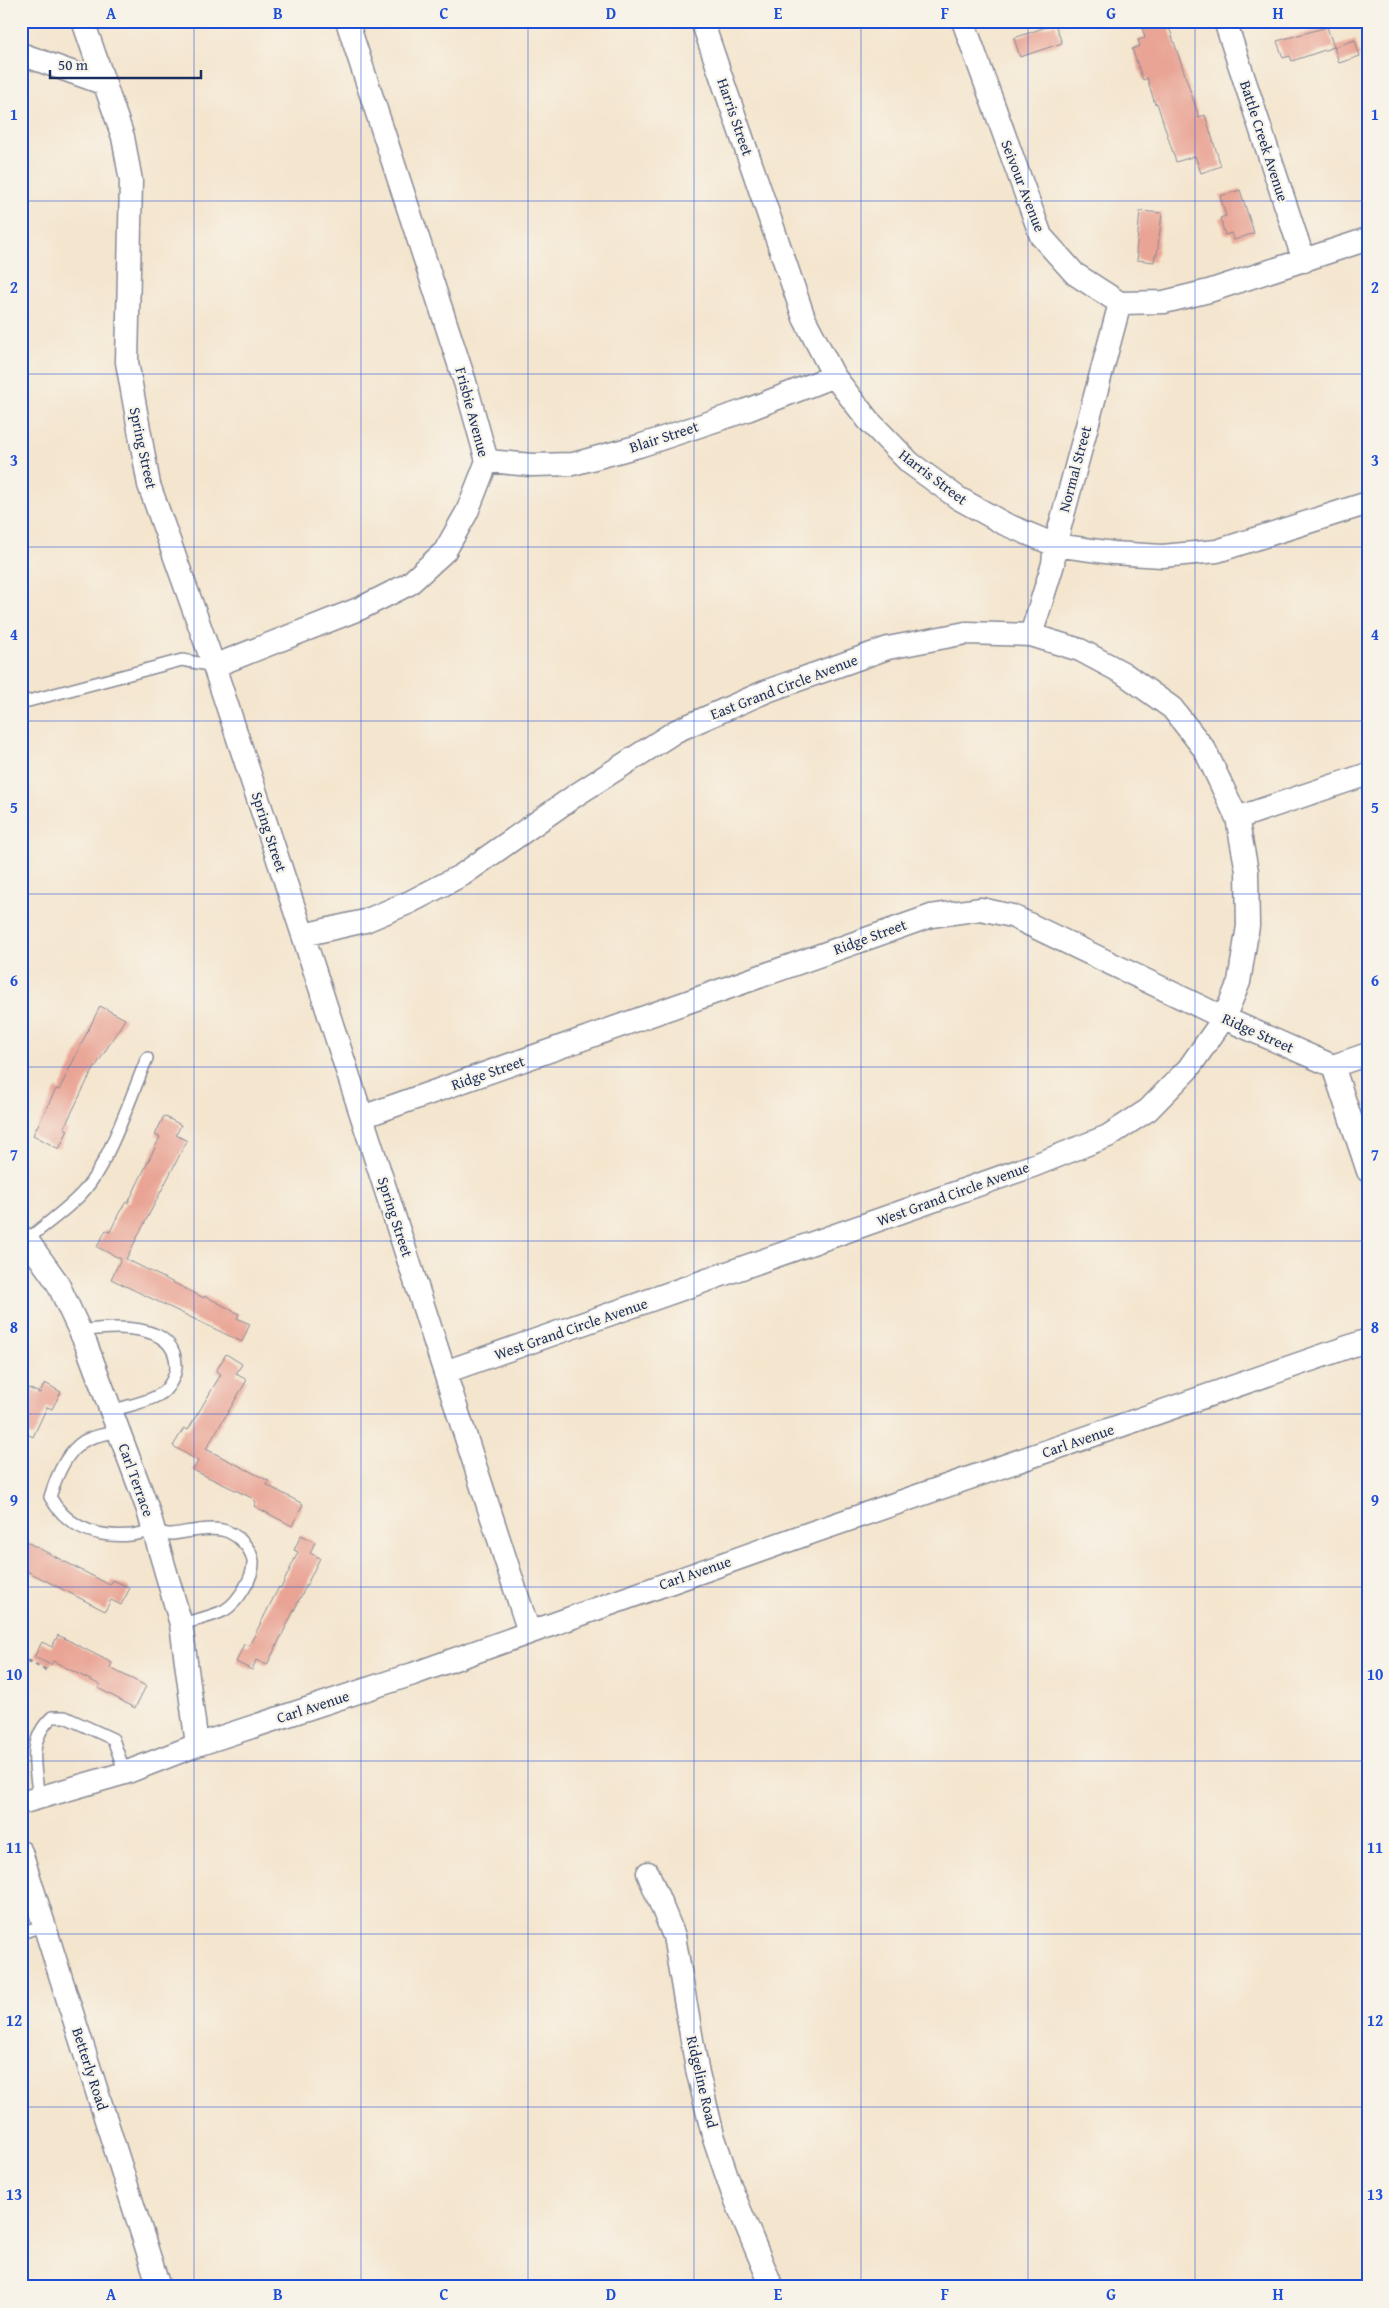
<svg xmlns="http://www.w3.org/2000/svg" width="1389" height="2308" font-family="'Gentium Book Plus',serif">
<rect width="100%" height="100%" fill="#f7f3e8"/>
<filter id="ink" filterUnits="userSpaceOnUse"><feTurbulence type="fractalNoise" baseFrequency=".02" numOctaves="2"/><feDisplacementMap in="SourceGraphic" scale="10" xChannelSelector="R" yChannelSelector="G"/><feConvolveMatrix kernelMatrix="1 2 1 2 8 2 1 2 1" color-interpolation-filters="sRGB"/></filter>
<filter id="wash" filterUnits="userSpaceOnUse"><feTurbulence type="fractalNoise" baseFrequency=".0096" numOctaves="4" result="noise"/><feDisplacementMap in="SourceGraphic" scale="20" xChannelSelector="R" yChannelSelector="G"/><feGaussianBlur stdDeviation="1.12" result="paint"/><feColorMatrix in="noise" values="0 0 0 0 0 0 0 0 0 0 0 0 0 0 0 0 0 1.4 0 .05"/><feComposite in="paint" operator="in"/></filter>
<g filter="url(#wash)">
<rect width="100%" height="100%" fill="#f4e5ce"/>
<g id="blocks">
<path fill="#e9a495" d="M1140,21H1167L1199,117L1205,115L1221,166L1201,173L1195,156L1176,162L1157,103L1155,104L1147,78L1143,80L1132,49L1140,46L1138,40L1145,38Z
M1055,24L1062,43L1020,57L1014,38Z
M1327,27L1334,47L1292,61L1290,56L1283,58L1277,41Z
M1355,40L1360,56L1339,63L1334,47Z
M1240,190L1254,233L1234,240L1231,233L1225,235L1220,218L1226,216L1220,196Z
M1140,211L1162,213L1157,255H1155L1154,262L1137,260L1138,253H1136Z
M100,1006L125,1019L88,1079L64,1128L68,1130L59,1149L33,1135L56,1089L59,1090Z
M164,1116L181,1125L176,1135L187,1141L126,1259L204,1298L205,1296L239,1314L237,1318L250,1324L242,1342L111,1279L121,1259L97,1247L106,1230L110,1232L119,1213L126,1202L128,1203L160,1137L155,1135Z
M226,1354L242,1364L236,1374L247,1380L206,1449L269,1481L267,1485L303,1504L292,1526L254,1506L256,1502L252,1498L193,1470L198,1461L173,1446L184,1428L188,1430L214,1386L221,1374L216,1371Z
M45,1383L61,1392L52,1409L47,1407L33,1437L21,1431V1402L28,1388L40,1393Z
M301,1535L315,1542L310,1553L320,1558L267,1665L256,1660L252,1670L236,1662L244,1644L249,1646L279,1587L281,1588L298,1552L294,1550Z
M21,1539L110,1585L113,1580L130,1588L121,1605L111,1600L105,1611L21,1568Z
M58,1635L112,1663L110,1668L146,1686L135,1708L98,1688L100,1685L53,1661L51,1665L34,1657L42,1642L52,1647Z"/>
</g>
</g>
<g filter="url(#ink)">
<use href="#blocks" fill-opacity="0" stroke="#888a96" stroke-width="1"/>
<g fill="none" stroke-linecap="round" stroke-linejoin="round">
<g stroke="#888a96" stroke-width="14">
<path id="service" d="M21,703L182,660L214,666
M27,1240C45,1224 67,1210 83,1192C109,1163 131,1096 147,1058
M80,1331C109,1327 176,1320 176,1366C176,1376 168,1390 159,1395C145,1403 126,1406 111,1411
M118,1431C108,1434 94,1435 84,1441C66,1452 56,1477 50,1497C67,1527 96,1538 131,1535C138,1534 146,1532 153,1532C160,1532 166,1534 172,1534C188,1532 206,1527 222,1530C236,1533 251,1547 253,1561C254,1577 238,1602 225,1610C212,1617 195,1620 181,1624
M39,1797C35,1767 27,1740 52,1717H65L113,1739L125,1773
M21,1933L45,1925"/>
</g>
<g stroke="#888a96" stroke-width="25">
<path id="minor" d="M83,21L123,137L131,181L127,362L149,485L214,666L303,935L529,1632
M702,21L804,318L834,376L868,420L910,463L958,498L1005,524L1055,545L1113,553L1162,556L1217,551L1368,503
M963,21L1041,236L1075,274L1120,303L1164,302L1209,291L1368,239
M1225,21L1304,261
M21,54L105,84
M487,461L532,465L573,464L639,446L747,410L834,376
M1031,635L1053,564L1055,545L1120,303
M214,666L361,608L409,584L445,551L467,512L487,461L465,382L347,21
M1237,818L1368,774
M303,935L365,921L410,902L462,875L576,795L676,731L767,691L888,648L966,633L1031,635L1080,650L1123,673L1172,708L1205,750L1237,818L1247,871L1248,926L1239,982L1224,1018L1188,1069L1148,1110L1108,1136L1035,1165L445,1372
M1333,1066L1368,1171
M362,1117L931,916L981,909L1012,916L1224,1018L1333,1066L1368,1054
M21,1237L27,1240L57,1282L86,1344L147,1507L181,1624L197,1745
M21,1803L125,1773L197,1745L413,1674L793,1539L1368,1340
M21,1852L159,2287
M648,1873L674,1936L697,2069L713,2135L732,2191L772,2287"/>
</g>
<path stroke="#888a96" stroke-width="3" stroke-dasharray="4 4" stroke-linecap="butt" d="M21,1657L46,1670"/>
<use href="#service" stroke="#fff" stroke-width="11"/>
<use href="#minor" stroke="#fff" stroke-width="22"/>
</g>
</g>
<path fill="none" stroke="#1d4ed8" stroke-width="1" stroke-opacity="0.55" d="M194,21V2287M361,21V2287M528,21V2287M694,21V2287M861,21V2287M1028,21V2287M1195,21V2287M21,201H1368M21,374H1368M21,547H1368M21,721H1368M21,894H1368M21,1067H1368M21,1241H1368M21,1414H1368M21,1587H1368M21,1761H1368M21,1934H1368M21,2107H1368"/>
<g text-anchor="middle" stroke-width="4.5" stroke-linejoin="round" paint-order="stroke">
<g font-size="15" fill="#1b2f5e" stroke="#f7f3e8">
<text transform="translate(735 117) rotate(71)" y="5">Harris Street</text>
<text transform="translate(1264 141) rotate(72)" y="5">Battle Creek Avenue</text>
<text transform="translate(1023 186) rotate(69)" y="5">Seivour Avenue</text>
<text transform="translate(472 412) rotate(75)" y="5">Frisbie Avenue</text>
<text transform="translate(664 437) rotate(-18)" y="5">Blair Street</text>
<text transform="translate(143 448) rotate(78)" y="5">Spring Street</text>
<text transform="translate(1075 469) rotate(-75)" y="5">Normal Street</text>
<text transform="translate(933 477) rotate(37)" y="5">Harris Street</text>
<text transform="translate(784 687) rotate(-21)" y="5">East Grand Circle Avenue</text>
<text transform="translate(269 832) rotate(72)" y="5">Spring Street</text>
<text transform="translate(870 937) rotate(-20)" y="5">Ridge Street</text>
<text transform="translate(1258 1033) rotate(24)" y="5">Ridge Street</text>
<text transform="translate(488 1073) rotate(-19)" y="5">Ridge Street</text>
<text transform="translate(953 1194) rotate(-20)" y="5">West Grand Circle Avenue</text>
<text transform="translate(395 1217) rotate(72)" y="5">Spring Street</text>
<text transform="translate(571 1329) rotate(-19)" y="5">West Grand Circle Avenue</text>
<text transform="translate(1078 1441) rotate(-19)" y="5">Carl Avenue</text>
<text transform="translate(136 1480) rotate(70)" y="5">Carl Terrace</text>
<text transform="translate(695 1573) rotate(-19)" y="5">Carl Avenue</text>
<text transform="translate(313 1707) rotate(-18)" y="5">Carl Avenue</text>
<text transform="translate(90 2069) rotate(72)" y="5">Betterly Road</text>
<text transform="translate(702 2082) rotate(77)" y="5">Ridgeline Road</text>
</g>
</g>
<rect width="1389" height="2308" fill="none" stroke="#f7f3e8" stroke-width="55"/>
<path d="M50 70v8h151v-8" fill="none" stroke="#1b2f5e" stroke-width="2.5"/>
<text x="58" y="70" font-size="15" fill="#1b2f5e" stroke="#f7f3e8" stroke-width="4" paint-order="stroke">50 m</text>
<rect x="28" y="28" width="1334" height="2252" fill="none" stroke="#1d4ed8" stroke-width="2"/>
<g font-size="16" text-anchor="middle" font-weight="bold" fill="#1d4ed8">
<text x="111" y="19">A</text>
<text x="278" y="19">B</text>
<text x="444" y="19">C</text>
<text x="611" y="19">D</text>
<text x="778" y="19">E</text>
<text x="945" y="19">F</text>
<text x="1111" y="19">G</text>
<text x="1278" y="19">H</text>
<text x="14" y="120">1</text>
<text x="1375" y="120">1</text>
<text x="14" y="293">2</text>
<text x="1375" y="293">2</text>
<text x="14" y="466">3</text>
<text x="1375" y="466">3</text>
<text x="14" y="640">4</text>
<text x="1375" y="640">4</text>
<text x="14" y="813">5</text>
<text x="1375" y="813">5</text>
<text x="14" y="986">6</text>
<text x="1375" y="986">6</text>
<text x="14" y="1160">7</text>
<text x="1375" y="1160">7</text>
<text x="14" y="1333">8</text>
<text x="1375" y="1333">8</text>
<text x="14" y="1506">9</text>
<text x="1375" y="1506">9</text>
<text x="14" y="1680">10</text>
<text x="1375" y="1680">10</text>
<text x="14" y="1853">11</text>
<text x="1375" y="1853">11</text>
<text x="14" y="2026">12</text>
<text x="1375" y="2026">12</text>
<text x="14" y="2200">13</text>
<text x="1375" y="2200">13</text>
<text x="111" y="2300">A</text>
<text x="278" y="2300">B</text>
<text x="444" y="2300">C</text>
<text x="611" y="2300">D</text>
<text x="778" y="2300">E</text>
<text x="945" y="2300">F</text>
<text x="1111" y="2300">G</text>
<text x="1278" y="2300">H</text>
</g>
</svg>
